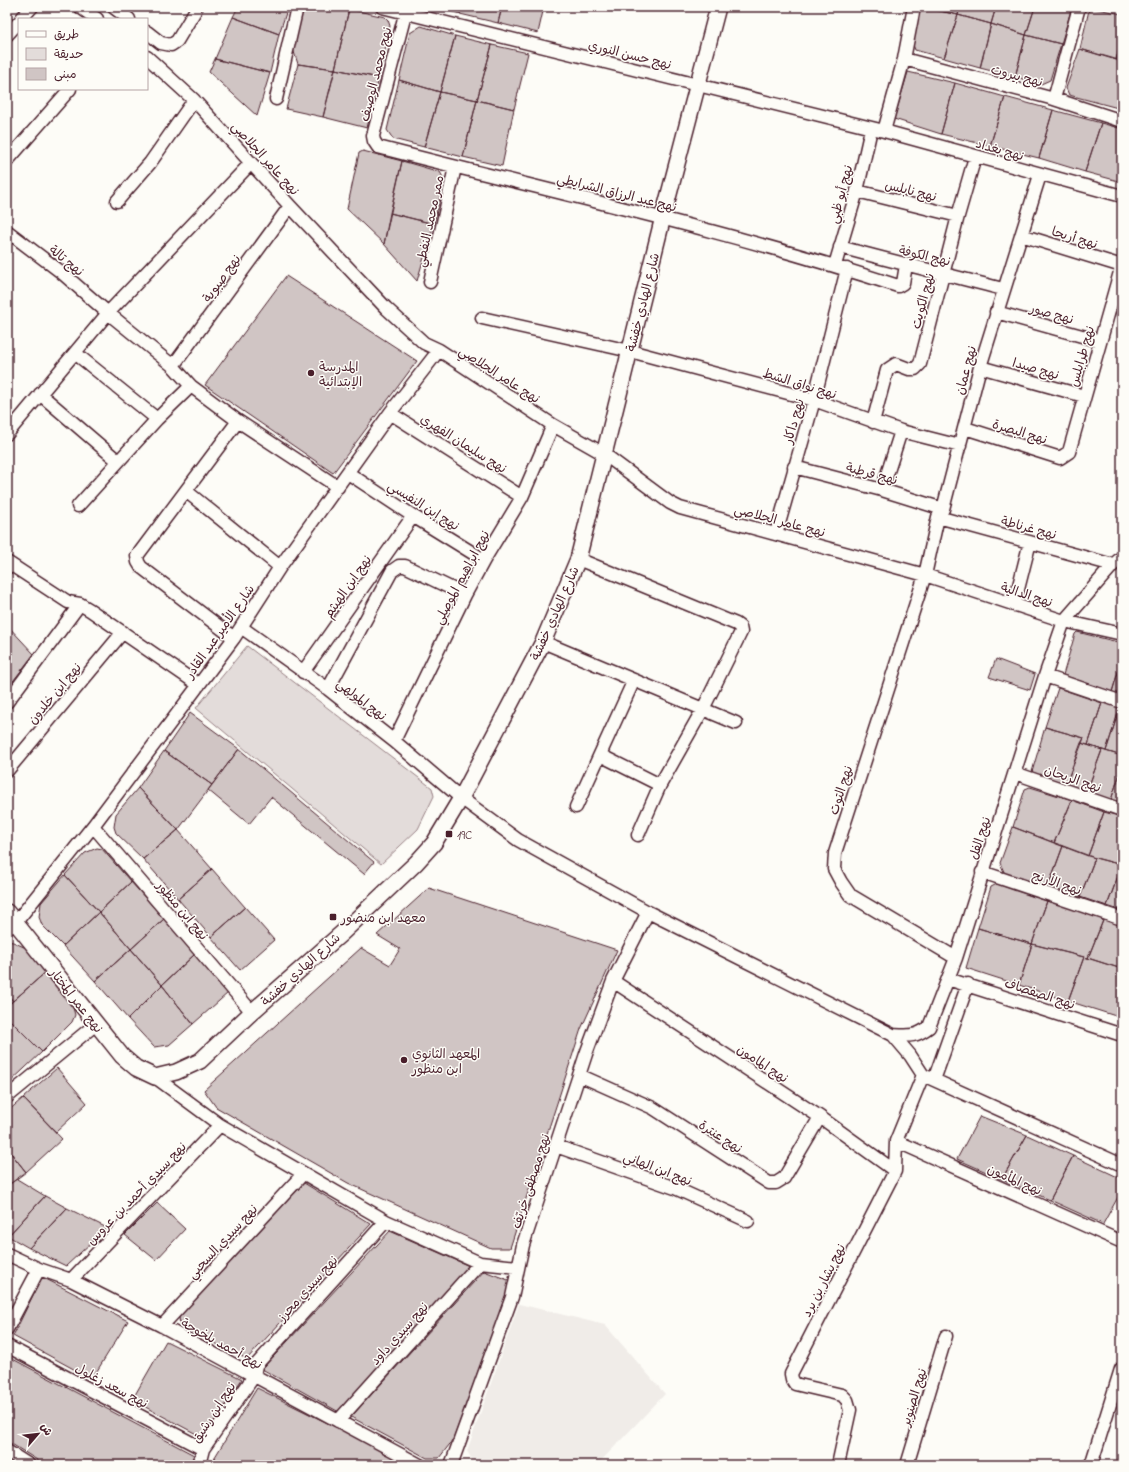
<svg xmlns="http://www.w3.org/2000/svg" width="1129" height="1472" font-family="'Indie Flower','Playpen Sans Arabic',sans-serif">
<rect width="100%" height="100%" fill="#fdfcf7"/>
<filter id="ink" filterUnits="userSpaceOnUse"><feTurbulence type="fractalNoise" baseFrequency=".025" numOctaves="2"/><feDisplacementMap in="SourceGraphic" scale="8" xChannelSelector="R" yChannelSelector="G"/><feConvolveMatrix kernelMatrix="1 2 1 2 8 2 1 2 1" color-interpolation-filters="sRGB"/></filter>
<g filter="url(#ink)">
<path fill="#f0ece8" d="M519,1304L605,1325L665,1394L597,1465H475L467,1451Z"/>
<path fill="#e3dcda" stroke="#967e82" d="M247,646L432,788L434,796L418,829L381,864L196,708Z"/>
<path fill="#d0c5c4" stroke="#4a1f2b" d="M238,7H288L279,34L233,17Z
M303,7H341L349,9L335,69L298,64L293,49Z
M435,7H461L460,14Z
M461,7H502L498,23L460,14Z
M502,7H544L538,33L498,23Z
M921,7L958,15L944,58L915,50L912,42Z
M924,7H960L958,15Z
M960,7H996L991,24L958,15Z
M996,7H1035L1026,35L991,24Z
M1035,7H1072L1061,44L1026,35Z
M1093,8L1122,14V38L1116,60L1080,49L1089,10Z
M349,9L385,17L388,20L390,26L379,78L335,69Z
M958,15L991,24L980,68L944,58Z
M233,17L279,34L270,73L215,59Z
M991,24L1026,35L1015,77L980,68Z
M421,26L455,36L440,92L399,80L410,33Z
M1026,35L1061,44L1050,80L1041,84L1015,77Z
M455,36L492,45L477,100L440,92Z
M1122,38V61L1116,60Z
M492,45L528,53L514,109L477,100Z
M1080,49L1122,61V94L1118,108L1069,95L1066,88Z
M215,59L270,73L257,116L209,72Z
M298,64L335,69L323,117L286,109Z
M335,69L379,78L367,128L323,117Z
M908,72L955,83L941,134L894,119Z
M399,80L440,92L424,147L393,139L387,130Z
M955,83L1005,97L990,146L941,134Z
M440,92L477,100L463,157L424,147Z
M1122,94V109L1118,108Z
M1005,97L1053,110L1039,158L990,146Z
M477,100L514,109L502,166L463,157Z
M1053,110L1101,123L1085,172L1039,158Z
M1101,123L1122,129V182L1085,172Z
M363,151L402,161L384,244L347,209L359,153Z
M402,161L440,172L444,179L434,224L390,213Z
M390,213L434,224L417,281L384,244Z
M286,276L417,361L333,473L205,385Z
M7,625L34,654L7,689Z
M1077,632L1122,643V659L1112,692L1063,675L1075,634Z
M996,659L1035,674L1030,690L989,677Z
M1122,659V695L1112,692Z
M1058,688L1102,703L1088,745L1081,743L1084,738L1045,727Z
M1102,703L1120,707L1106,751L1088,745Z
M1120,707L1122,708V756L1106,751Z
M190,713L239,749L212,785L164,751Z
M1045,727L1084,738L1066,784L1032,772Z
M1081,743L1102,750L1087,791L1066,784Z
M239,749L374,862L364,874L271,797L249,824L208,790Z
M1102,750L1122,756V767L1111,800L1087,791Z
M164,751L212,785L178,830L138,788Z
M1122,767V804L1111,800Z
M1030,787L1072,800L1054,843L1013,827L1025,789Z
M138,788L178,830L143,859L116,833L114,827L116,814Z
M1072,800L1104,812L1088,856L1054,843Z
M1104,812L1122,817V865L1088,856Z
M1013,827L1063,846L1048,887L1005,874L1000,863Z
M178,830L212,869L178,899L143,859Z
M1063,846L1095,858L1080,897L1048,887Z
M97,848L102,849L131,882L99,912L65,875L85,853Z
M1095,858L1122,865L1107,906L1080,897Z
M1122,865V911L1107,906Z
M212,869L245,907L211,937L178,899Z
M65,875L99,912L63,946L42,925L39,917L41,903Z
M131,882L164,919L131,949L99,912Z
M997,884L1047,901L1032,944L978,928L991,887Z
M429,888L617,950L581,1029L510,1248H491L348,1183L216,1107L204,1090L361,948L390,965L400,949L377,935Z
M1047,901L1104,918L1088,958L1032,944Z
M245,907L274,940L240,970L211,937Z
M99,912L131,949L95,981L63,946Z
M1104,918L1122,925V969L1088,958Z
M164,919L195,954L162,985L131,949Z
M978,928L1032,944L1019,985L966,968Z
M7,941L13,942L26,948L47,971L13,1001L7,994Z
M1032,944L1084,957L1068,1001L1019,985Z
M131,949L162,985L128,1019L95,981Z
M195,954L228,993L193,1024L162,985Z
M1084,957L1122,969V1018L1068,1001Z
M47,971L72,1004L75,1015L72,1022L42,1052L7,1017V1006Z
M162,985L193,1024L169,1045L154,1047L128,1019Z
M7,994L13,1001L7,1006Z
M7,1017L42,1052L7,1085Z
M57,1068L87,1103L56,1132L23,1098Z
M23,1098L62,1139L26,1172L7,1148V1112Z
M980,1116L1027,1135L1002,1179L957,1159Z
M1027,1135L1073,1156L1050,1200L1002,1179Z
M7,1148L26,1172L7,1186Z
M1073,1156L1122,1179V1190L1103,1224L1050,1200Z
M17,1179L45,1196L8,1236L7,1235V1186Z
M304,1183L371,1224L247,1359L180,1326L179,1317Z
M45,1196L67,1208L29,1248L8,1236Z
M157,1203L185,1229L156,1260L125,1235Z
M67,1208L107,1228L66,1266L29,1248Z
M390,1231L469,1266L339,1412L262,1369Z
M484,1271L511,1281L453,1440L439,1458H427L351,1417Z
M42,1277L128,1321L92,1379L13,1336Z
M166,1341L242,1379L204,1438L132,1400Z
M7,1356L194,1455L188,1465H45L7,1441Z
M257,1388L412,1465H210Z
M7,1456L21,1465H7Z"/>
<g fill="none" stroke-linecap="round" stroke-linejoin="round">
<g stroke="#4a1f2b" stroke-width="15">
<path id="minor" d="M80,7L97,19
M113,7L129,19
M382,7L884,131L1122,196
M407,7L373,136L374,141L378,147C552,192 727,230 898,286L903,283L906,265
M21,19L32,7
M147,32L161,43L171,45L177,41L195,11
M7,35L19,22
M147,57L194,100L290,206L386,308L424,343L439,350L553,425L604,454L670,503L680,508L925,575L1064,621L1122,634
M904,59L1054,99L1122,121
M276,99L297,7
M1054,99L1079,7
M884,131L904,59L914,7
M7,161L70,89
M857,191L958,216
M117,201L150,163L194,100
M7,231L61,272L108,313L173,366L191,386L238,421L338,487
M1021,235L1122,266
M840,247C895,262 949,275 1003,289
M835,265L857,191L871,129
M430,282L455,167
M996,312L1100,341
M482,318L630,351L814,400L901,431L960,446
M75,353L157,419
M173,366L290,206
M980,367L1084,396
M40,394L118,461
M390,413L522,497
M873,422L887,370L896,364L909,369H915L920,364L958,216L975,157
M965,428L1060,458L1069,452L1122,265
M7,434L108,313L251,163
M794,467L882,490L943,509
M348,473L413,516L484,560
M882,490L901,431
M186,491L280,567
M78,506L157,419L191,386
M938,517L1113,565
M776,534L814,400L847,269
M578,559L736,624L740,627L741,632L703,709L660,785L638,835
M7,562L68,602L80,604L90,610L199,685
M1014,605L1030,542
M241,627L328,689L394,741L461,798L518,840L648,912L893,1035L910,1055L923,1075L1122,1165
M234,638L141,567L138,562L137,556L238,421
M543,642L736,723
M303,672L413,516
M1045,676L1122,702
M328,689L392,571L399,566H405L465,595
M7,702L80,604
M394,741L465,595L484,560L522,497L553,425
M600,755L660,785
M7,771L123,632
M1015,773L1122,810
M576,807L634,680
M93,826L252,1012
M982,872L1122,919
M7,929L16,922L93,826L234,638L280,567L390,413L439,350
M956,958L850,895L841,882L834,869L835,853L925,575L938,517L943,509L980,367L1040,175
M948,979L1122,1035
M613,981L820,1117L895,1171
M893,1035C909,1036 916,1037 929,1027L956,958L1045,676L1064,621L1113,565L1122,557
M579,1075L653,1108L769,1183H776L784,1178L820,1117
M155,1077L220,1125L386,1221L480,1263L518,1267
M934,1080L968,984
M7,1097L96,1024
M896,1141L1122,1242
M556,1146L675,1188L748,1221
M7,1254L39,1269L71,1280L162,1326L420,1465
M71,1280L220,1125
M162,1326L303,1174
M7,1329L39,1269
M7,1346L203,1449
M338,1421L480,1263
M7,1451L29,1465
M199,1465L203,1449L254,1376L256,1365L386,1221
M451,1465L512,1297L523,1245L586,1054L613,981L648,912
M838,1465L850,1410L847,1400L842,1395L795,1384L792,1379L791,1374L895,1171L896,1141L923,1075
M907,1465L946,1336
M1091,1465L1121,1369"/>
</g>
<g stroke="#4a1f2b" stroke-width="18">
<path id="tertiary" d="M7,912L122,1056L136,1068L155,1077L176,1072L200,1061L252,1012L342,933L416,863L434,843L461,798L543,642L578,559L663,217L718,7"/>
</g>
<use href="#minor" stroke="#fdfcf7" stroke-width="12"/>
<use href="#tertiary" stroke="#fdfcf7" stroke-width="15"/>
</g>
</g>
<g fill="#4a1f2b" stroke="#fdfcf7" stroke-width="1.5">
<circle cx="311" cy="373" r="4"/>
<rect x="445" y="830" width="8" height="8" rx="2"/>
<rect x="329" y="913" width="8" height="8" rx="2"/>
<circle cx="404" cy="1060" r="4"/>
</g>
<g text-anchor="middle" stroke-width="3" stroke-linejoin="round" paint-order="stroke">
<g font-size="13" fill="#4a1f2b" stroke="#fdfcf7">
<text transform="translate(630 54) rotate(14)" y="5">نهج حسن النوري</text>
<text transform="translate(375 74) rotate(-76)" y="5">نهج محمد الوصيف</text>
<text transform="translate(1017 75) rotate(15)" y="5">نهج بيروت</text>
<text transform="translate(1000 149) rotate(16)" y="5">نهج بغداد</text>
<text transform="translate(266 158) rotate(48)" y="5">نهج عامر الجلاصي</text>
<text transform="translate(911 190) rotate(14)" y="5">نهج نابلس</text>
<text transform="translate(617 192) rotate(14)" y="5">نهج عبد الرزاق الشرايطي</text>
<text transform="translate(840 194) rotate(-75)" y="5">نهج أبو ظبي</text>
<text transform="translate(429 221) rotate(-78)" y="5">ممر محمد النفطي</text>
<text transform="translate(1075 237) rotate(17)" y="5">نهج أريحا</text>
<text transform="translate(925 255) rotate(13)" y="5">نهج الكوفة</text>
<text transform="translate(67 260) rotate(39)" y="5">نهج تالة</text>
<text transform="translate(221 278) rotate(-54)" y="5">نهج صبوية</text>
<text transform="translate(922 301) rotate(-75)" y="5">نهج الكويت</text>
<text transform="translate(642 302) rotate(-76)" y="5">شارع الهادي خفشة</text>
<text transform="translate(1052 313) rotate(16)" y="5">نهج صور</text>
<text transform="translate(1081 356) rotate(-74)" y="5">نهج طرابلس</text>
<text transform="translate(1036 368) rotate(16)" y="5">نهج صيدا</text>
<text transform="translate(965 370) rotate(-75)" y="5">نهج عمان</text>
<text transform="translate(500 374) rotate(33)" y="5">نهج عامر الجلاصي</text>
<text transform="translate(800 383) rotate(17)" y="5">نهج نواق الشط</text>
<text transform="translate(793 421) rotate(-74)" y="5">نهج داكار</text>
<text transform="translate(1020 431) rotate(17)" y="5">نهج البصرة</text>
<text transform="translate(464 443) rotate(32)" y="5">نهج سليمان الفهري</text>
<text transform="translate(872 473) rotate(15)" y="5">نهج قرطبة</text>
<text transform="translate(424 505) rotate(32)" y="5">نهج إبن النفيسي</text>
<text transform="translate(780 520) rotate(15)" y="5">نهج عامر الجلاصي</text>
<text transform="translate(1029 527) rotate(15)" y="5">نهج غرناطة</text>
<text transform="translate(461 577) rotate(-62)" y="5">نهج ابراهيم الموصلي</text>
<text transform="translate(347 586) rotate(-55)" y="5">نهج ابن الهيثم</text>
<text transform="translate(1027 594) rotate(18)" y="5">نهج الدالية</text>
<text transform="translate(554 613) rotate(-66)" y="5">شارع الهادي خفشة</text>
<text transform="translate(219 631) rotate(-55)" y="5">شارع الأمير عبد القادر</text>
<text transform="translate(54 693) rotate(-50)" y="5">نهج ابن خلدون</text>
<text transform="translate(362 699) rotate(38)" y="5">نهج المولهي</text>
<text transform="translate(1073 778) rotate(19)" y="5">نهج الريحان</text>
<text transform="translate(840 790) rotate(-72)" y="5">نهج التوت</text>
<text transform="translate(979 838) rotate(-72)" y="5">نهج الفل</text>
<text transform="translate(1057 882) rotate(19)" y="5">نهج الأرنج</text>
<text transform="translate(183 910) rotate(50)" y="5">نهج ابن منظور</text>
<text transform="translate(300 969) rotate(-42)" y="5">شارع الهادي خفشة</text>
<text transform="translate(1040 993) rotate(18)" y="5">نهج الصفصاف</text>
<text transform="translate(77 1000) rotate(52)" y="5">نهج عمر المختار</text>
<text transform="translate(763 1063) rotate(33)" y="5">نهج المامون</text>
<text transform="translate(721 1136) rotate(33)" y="5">نهج عنترة</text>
<text transform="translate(658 1168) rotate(21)" y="5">نهج ابن الهاني</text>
<text transform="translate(1015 1179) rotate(24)" y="5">نهج المأمون</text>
<text transform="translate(530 1181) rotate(-72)" y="5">نهج مصطفى خريّف</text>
<text transform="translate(136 1193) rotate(-46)" y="5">نهج سيدي أحمد بن عروس</text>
<text transform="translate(222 1241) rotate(-47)" y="5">نهج سيدي السحبي</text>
<text transform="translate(823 1280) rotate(-63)" y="5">نهج بشار بن برد</text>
<text transform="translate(307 1288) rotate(-48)" y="5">نهج سيدي محرز</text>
<text transform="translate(399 1333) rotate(-48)" y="5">نهج سيدي داود</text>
<text transform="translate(222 1343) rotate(29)" y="5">نهج أحمد بلخوجة</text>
<text transform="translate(112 1385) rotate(28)" y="5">نهج سعد زغلول</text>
<text transform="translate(913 1397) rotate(-73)" y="5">نهج الصنوبر</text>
<text transform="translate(213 1412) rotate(-57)" y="5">نهج إبن رشيق</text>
</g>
<g font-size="13" fill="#4a1f2b" stroke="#fdfcf7" text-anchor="start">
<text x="319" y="371">المدرسة<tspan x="319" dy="15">الإبتدائية</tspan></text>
<text x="457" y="839">19C</text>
<text x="341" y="922">معهد ابن منضور</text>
<text x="412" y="1058">المعهد الثانوي<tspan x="412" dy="15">ابن منظور</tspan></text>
</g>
</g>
<rect width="1129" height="1472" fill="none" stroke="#fdfcf7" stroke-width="24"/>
<rect x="12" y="12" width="1105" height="1448" fill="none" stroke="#4a1f2b" stroke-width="1.5" filter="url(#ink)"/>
<rect x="18" y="18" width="130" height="72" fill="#fdfcf7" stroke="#b5a4a5"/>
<rect x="26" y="31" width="20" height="6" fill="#fdfcf7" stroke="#b5a4a5"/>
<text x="54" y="38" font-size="12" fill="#4a1f2b">طريق</text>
<rect x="26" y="48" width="20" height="12" fill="#e3dcda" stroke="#b5a4a5"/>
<text x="54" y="58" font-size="12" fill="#4a1f2b">حديقة</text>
<rect x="26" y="68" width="20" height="12" fill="#d0c5c4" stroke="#b5a4a5"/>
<text x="54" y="78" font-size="12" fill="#4a1f2b">مبنى</text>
<g transform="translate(38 1434) rotate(62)" stroke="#fdfcf7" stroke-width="3" paint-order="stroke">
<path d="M0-3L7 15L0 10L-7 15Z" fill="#4a1f2b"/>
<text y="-6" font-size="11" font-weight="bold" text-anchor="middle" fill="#4a1f2b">ش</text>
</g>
</svg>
